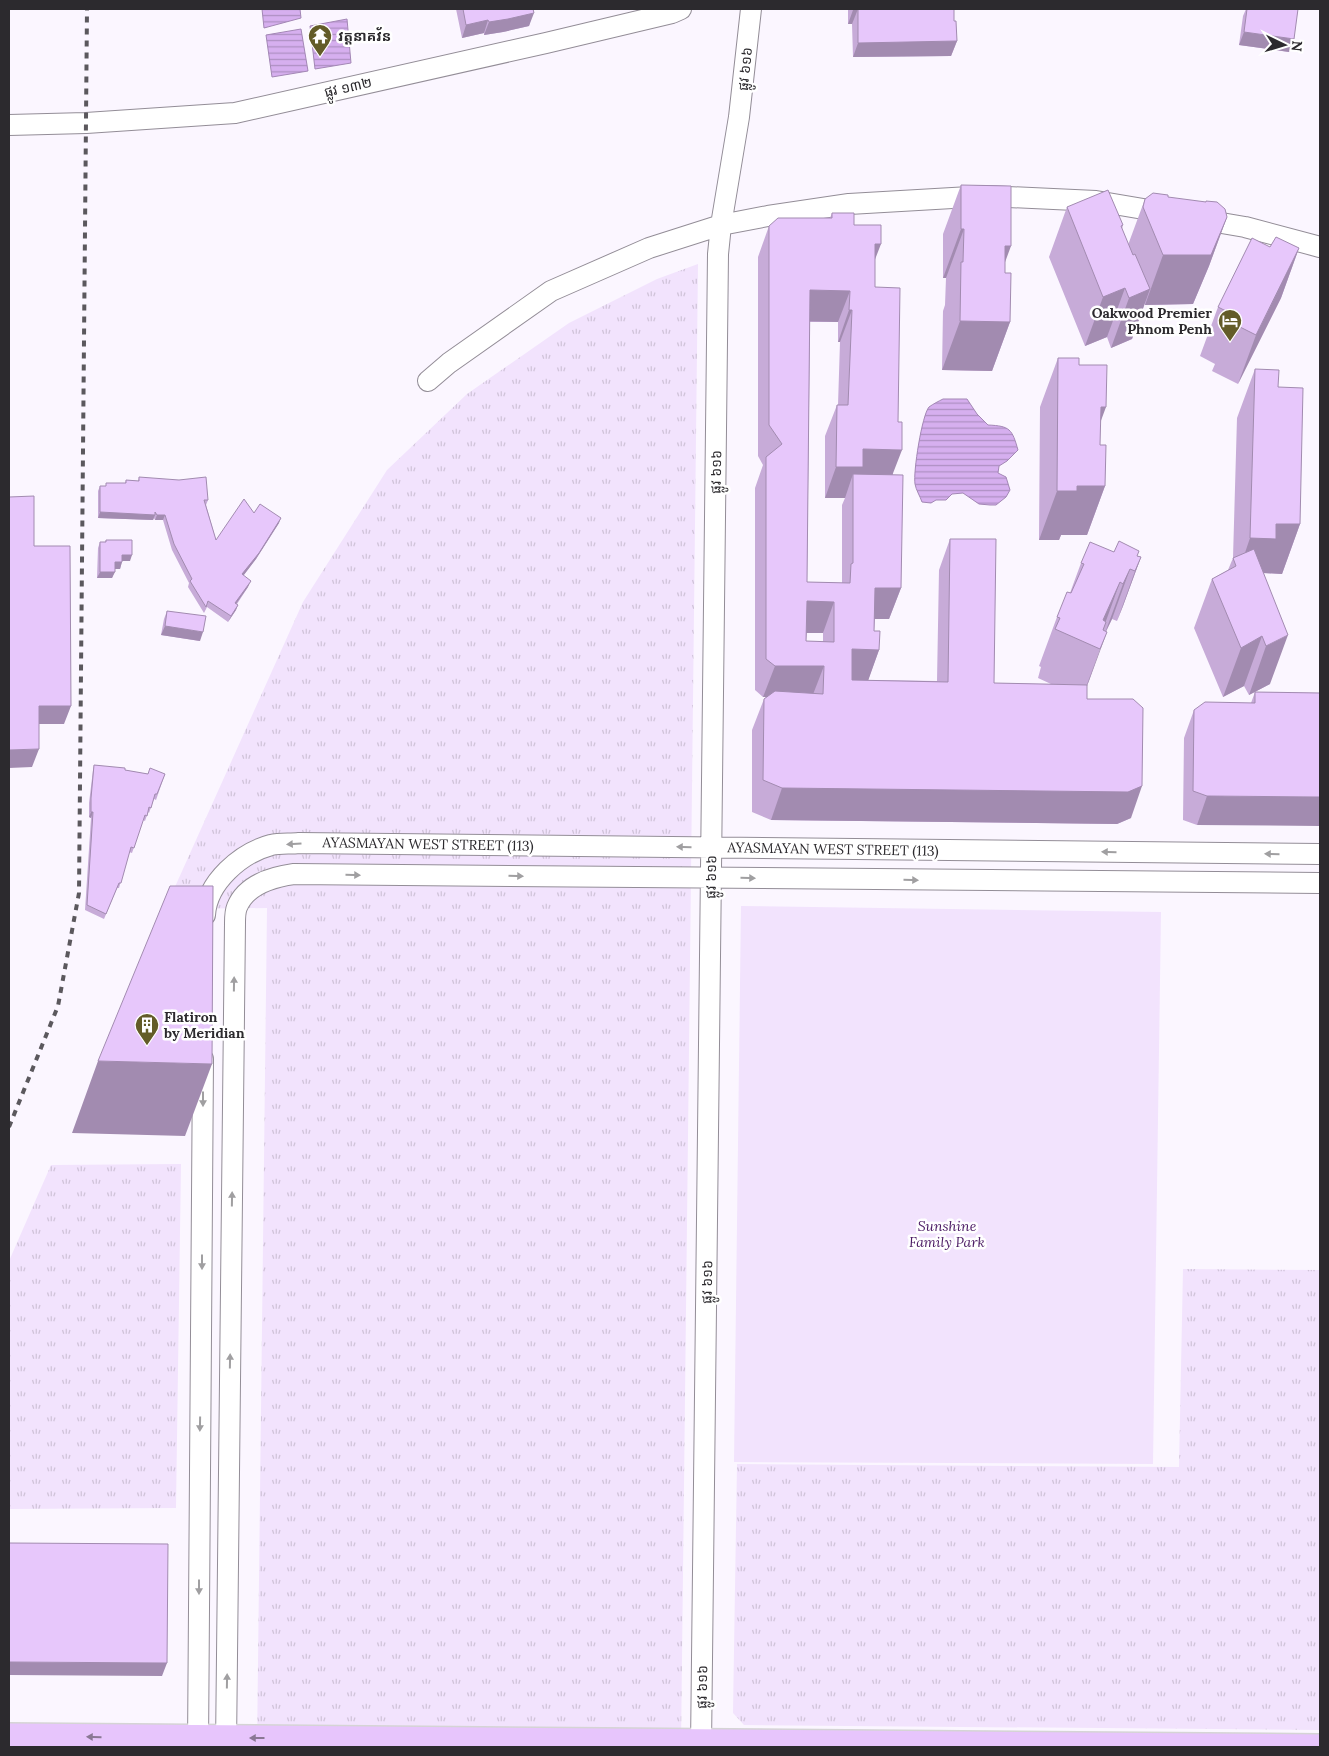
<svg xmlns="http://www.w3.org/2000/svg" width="1329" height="1756" font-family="Lora,'Noto Sans Khmer',serif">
<defs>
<pattern id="grass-tufts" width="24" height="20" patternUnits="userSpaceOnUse" patternTransform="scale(1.25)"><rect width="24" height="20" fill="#f2e3fd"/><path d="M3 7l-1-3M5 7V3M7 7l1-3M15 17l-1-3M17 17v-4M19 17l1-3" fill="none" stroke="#d0c3d9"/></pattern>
<pattern id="water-rules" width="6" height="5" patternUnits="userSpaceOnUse" patternTransform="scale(1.25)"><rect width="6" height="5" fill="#d6afef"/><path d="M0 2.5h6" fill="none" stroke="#ae8fc2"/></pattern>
</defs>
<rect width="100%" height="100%" fill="#fbf6ff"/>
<path fill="url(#grass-tufts)" d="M698,264L681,1747H257L267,908L165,909L303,602L387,470L467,394L569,323L657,279Z
M181,1164L176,1508L9,1509V1261L51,1165Z
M1183,1269L1320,1270V1730L744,1725L733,1713L737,1464L1179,1467Z"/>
<path fill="#f2e3fd" d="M741,906L1161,912L1153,1464L734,1462Z"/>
<path fill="url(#water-rules)" stroke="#a387b5" d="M262,9H300L301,18L264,28Z
M347,19L351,63L315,69L310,26Z
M301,29L308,71L272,77L266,35Z
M943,399H967L977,414L988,425C1010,426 1012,429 1018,450L1007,461L999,466L998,473L1006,477L1010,490L1006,497L996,505H990L979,504L963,493L952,494L946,500H936L931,503L922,502C920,496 916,490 915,484C913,472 922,415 929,407C933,404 939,401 943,399Z"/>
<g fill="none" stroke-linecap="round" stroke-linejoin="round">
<g stroke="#938d97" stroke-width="22">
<path id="minor" d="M9,125L86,123L235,113L546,43L672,13L681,9
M1198,219L1245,227L1320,247
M428,381L449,363L551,291L649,248L721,225L768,216L849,204L987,196L1096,201L1167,213
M205,915C207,882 241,853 271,845C280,843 290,844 299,843L1320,854
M198,1747L203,1059
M226,1747L235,923C235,918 235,912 237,907C246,885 272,877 294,874L1320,883
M701,1747L718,254L721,225L739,117L751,9"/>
</g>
<g stroke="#d5d4d5" stroke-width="28">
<path id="major" d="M9,1736L1320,1747"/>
</g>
<use href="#minor" stroke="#fff" stroke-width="20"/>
<use href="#major" stroke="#e7c5fc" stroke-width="25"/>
<path stroke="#5b585d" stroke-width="4" stroke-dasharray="6 6" stroke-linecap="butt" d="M9,1127L58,1006L79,893L87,9"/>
</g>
<path fill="#c7abd8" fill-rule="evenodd" d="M456,9H533L529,26L503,32L484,35V33L462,38Z
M848,9H954V21L957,41L951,56L853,57L852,24H848Z
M1246,9H1294L1289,52L1239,45L1243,16Z
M961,185L1005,262V273L1010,322L992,371L942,370L943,311L945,305L946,278H943V234Z
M1168,197L1227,217L1209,266L1193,304L1145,305V303L1132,339L1111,348L1107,337L1085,346L1049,257L1067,207L1123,225L1122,229L1128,245L1145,199Z
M832,213L854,225L875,259V287L893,475L901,588L889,619H875L874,631L879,650L868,680L937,681L939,570L950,539L994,683L1051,684L1038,678L1041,667L1039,666L1057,617L1070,593L1081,563L1114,552L1137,556L1141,557L1123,606L1117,621L1112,619L1106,632L1087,686V699L1131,818L1117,824L771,820L752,812V730L764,699L766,697H763L755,690V488L763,465L758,456V257L769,226L830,218ZM810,322H838V342H840L838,405H837L825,436V498H845L842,505V583L807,582ZM807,633H823V642L806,641Z
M1270,247L1299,248L1281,298L1238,384L1212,371L1215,364L1200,356L1218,307Z
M1058,358L1079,365L1100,423V445L1105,486L1087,535H1061L1059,540H1039L1040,407Z
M1255,369L1278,387L1300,524L1282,574L1264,573L1270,684L1249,695L1244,686L1223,697L1194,628L1212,579L1228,570L1233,558L1237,418Z
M139,477L208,500L206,505L216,540L254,513L279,523L256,559L243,576L248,587L237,604L236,610L228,622L207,607L204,613L188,587L189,583L172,550L163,520H155L154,518L153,520L98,518V491L100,486H106V483H125L126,480L138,481Z
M106,540L130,561H122L120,569H115L112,578H97L98,548L100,542H105Z
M167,611L200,641L161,635L164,619Z
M1255,692L1320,693L1197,825L1183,820L1184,738L1194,710L1251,703Z
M94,765L148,774H165L156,800L154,799L149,813L148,812L145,821L143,820L132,853L129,852L119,888H117L104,919L85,910L91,818L89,817V803L93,770Z"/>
<path fill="#a28bb0" d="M858,9L852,24H848L853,10Z
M534,13L529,26L503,32L484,35L489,22Z
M488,20L484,33L462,38L466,25Z
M1244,32L1294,39L1289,52L1239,45Z
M957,41L951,56L853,57L858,43Z
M1227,217L1209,266L1193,304L1145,305L1163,255Z
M961,229H964L946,278H943Z
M875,244H881L869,275Z
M1005,246H1011L993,295Z
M1299,248L1281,298L1238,384L1256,335Z
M1125,288L1107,337L1085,346L1103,297Z
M1150,289L1132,339L1111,348L1129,298Z
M810,290L850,291L838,322L799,321Z
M849,310H852L840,342H838Z
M960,321L1010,322L992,371L942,370Z
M1101,407H1106L1088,456Z
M863,449L902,450L890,481L853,474L845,498H825L836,467Z
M1077,486H1105L1087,535H1061L1059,540H1039L1057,491Z
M100,512L155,515L153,520L98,518Z
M157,515H165L163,520H155Z
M281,518L279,523L256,559L240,580L242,574Z
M1276,524H1300L1282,574L1263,573L1233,588L1250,538Z
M122,555H132L130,561H120Z
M1141,557L1123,606L1117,621L1135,571Z
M115,562H122L120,569H112Z
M1130,569L1112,619L1105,633L1123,584Z
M100,572H115L112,578H97Z
M251,581L248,587L233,608L235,603Z
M1120,582L1102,632L1103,620Z
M875,588H901L889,619H864Z
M807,601L834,602L823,633H795Z
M238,605L236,610L228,622L231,616Z
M165,626L203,632L200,641L161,635Z
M1107,632L1089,681L1082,698L1100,649Z
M1288,635L1270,684L1249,695L1266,646Z
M1262,636L1244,686L1223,697L1241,648Z
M852,649L879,650L868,681L841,680Z
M775,666H824L812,697H763Z
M39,706H71L64,724H32Z
M39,749L32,767L9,768V750Z
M1142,786L1131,818L1117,824L771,820L782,788Z
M1207,796L1320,797V826L1197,825Z
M91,812H93L91,818L89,817Z
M98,1061L212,1064L185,1136L72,1133Z
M9,1662L167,1663L162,1676L9,1675Z"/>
<path fill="#e7c7fb" stroke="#a28bb0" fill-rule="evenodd" d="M463,9H533L534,13L508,19L489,22L488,20L466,25Z
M853,9H954V21H956L957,41L858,43V9L853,10Z
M1247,9H1298L1294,39L1244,32Z
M961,185L1011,186V246H1005V273H1011L1010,322L960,321L961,262H963L964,229H961Z
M1108,190L1123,225L1121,226L1133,255L1135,254L1150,289L1129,298L1125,288L1103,297L1067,207Z
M1153,193L1168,195V197L1206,202V201L1217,202L1225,209L1227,217L1211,255H1163L1143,207L1145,199Z
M832,213H854V225H881V244H875V287L900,288L898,422H902V450L863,449V467H836L837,405H848L852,310H849L850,291L810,290L807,582L850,583L851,564L853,563V474L903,475L901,588H875L874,631H880L879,650L852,649V680L948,682L950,539H996L994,683L1087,685V699H1133L1143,708L1142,786L1128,792L782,788L763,780L764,699L775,691L823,694L824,666H775L766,659V457L782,444L769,425V226L778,218H832ZM807,601L834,602V642L806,641Z
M1276,237L1299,248L1256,335L1230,322L1234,315L1218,307L1252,238L1270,247Z
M1058,358H1079V365H1107L1106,407H1101L1100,445H1106L1105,486H1077V491H1057Z
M1255,369L1279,370L1278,387L1303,388L1300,524H1276V539L1250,538Z
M139,477L179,480L206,477L208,500H204L216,540L244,499L254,513L260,504L281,518L259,553L242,574L251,581L235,603L238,605L231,616L208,601L206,607L190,581L192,579L174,544L165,515H157L155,512V515L100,512V486H106V483H126V480L139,481Z
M34,496V546H70L71,706H39V749L9,750V497Z
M106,540H132V555H122V562H115V572H100V542H106Z
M1119,541L1139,551L1137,556L1141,557L1135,571L1130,569L1123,584L1120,582L1103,620L1106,622L1103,630L1107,632L1100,649L1055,629L1060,618L1057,617L1067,592L1071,593L1084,564L1081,563L1090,542L1114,552Z
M1254,549L1288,635L1266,646L1262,636L1241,648L1212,579L1236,566L1233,558Z
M167,611L206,616L203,632L165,626Z
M1255,692L1320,693V797L1207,796L1193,791L1194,710L1205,702L1255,703Z
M94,765L125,768V770L148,774L150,768L165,774L157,794H155L151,808L149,807L147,816L145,815L134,848L131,847L121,883H119L106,914L87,905L93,812H91V798Z
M170,886H213L212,1064L98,1061Z
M9,1543L168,1544L167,1663L9,1662Z"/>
<defs><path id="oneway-solid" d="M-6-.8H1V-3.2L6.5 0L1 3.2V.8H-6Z" transform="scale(1.25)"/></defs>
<g fill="#a09fa1">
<use href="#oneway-solid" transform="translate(294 844) rotate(176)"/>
<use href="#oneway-solid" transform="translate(684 847) rotate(-179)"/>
<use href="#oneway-solid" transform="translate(1109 852) rotate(-179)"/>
<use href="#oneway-solid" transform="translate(1272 854) rotate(-179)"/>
<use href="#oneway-solid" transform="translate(353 875) rotate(1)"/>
<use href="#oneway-solid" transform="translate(516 876) rotate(1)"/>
<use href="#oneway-solid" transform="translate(748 878) rotate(1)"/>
<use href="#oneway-solid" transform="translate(911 880) rotate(1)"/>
<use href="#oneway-solid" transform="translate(234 984) rotate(-89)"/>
<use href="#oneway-solid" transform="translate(203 1099) rotate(90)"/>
<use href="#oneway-solid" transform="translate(232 1199) rotate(-89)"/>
<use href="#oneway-solid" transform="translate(202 1262) rotate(90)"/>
<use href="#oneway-solid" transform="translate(230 1361) rotate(-89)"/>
<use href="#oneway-solid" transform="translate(200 1424) rotate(91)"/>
<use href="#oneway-solid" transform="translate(199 1587) rotate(90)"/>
<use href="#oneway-solid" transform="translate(227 1681) rotate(-89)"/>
</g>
<g fill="#8a7895">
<use href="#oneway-solid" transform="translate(94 1737) rotate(-179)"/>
<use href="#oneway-solid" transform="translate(257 1738) rotate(-180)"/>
</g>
<defs>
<g id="temple-pin" transform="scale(1.25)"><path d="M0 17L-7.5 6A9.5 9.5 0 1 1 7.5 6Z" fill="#635c28" stroke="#fff"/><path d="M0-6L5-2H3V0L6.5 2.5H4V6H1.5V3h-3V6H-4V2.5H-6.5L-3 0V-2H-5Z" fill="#fff"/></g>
<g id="hotel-pin" transform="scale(1.25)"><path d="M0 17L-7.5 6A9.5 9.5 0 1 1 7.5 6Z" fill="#635c28" stroke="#fff"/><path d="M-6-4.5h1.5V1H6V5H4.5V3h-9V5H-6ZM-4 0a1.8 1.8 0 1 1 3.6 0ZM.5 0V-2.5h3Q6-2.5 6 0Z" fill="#fff"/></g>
<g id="building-pin" transform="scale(1.25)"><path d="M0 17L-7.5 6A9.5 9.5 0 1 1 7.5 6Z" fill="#635c28" stroke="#fff"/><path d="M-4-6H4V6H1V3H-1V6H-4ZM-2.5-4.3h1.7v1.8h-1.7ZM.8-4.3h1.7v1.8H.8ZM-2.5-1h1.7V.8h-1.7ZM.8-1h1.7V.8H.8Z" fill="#fff"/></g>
</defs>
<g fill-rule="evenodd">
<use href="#temple-pin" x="320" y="36"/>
<use href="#hotel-pin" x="1230" y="321"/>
<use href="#building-pin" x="147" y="1025"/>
</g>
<g text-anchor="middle" stroke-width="5" stroke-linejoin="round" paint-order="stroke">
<g font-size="14" font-weight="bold" fill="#2c2a2e" stroke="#fff" text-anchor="start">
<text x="338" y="41">វត្តនាគវ័ន</text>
<text x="1212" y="318" text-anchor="end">Oakwood Premier<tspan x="1212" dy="16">Phnom Penh</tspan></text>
<text x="164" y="1022">Flatiron<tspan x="164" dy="16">by Meridian</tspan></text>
</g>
<g font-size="14" fill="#2c2a2e" stroke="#fff">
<text transform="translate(745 69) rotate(-84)" y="5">ផ្លូវ ៦១៦</text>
<text transform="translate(348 87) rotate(-13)" y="5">ផ្លូវ ១៣២</text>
<text transform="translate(716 472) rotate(-89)" y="5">ផ្លូវ ៦១៦</text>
<text transform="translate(428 844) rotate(1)" y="5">AYASMAYAN WEST STREET (113)</text>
<text transform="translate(833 849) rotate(1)" y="5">AYASMAYAN WEST STREET (113)</text>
<text transform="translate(711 877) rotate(-89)" y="5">ផ្លូវ ៦១៦</text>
<text transform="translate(707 1282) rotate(-89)" y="5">ផ្លូវ ៦១៦</text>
<text transform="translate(702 1687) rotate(-89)" y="5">ផ្លូវ ៦១៦</text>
</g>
<g font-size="14" font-style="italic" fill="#4b1a64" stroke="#fff">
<text x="947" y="1231">Sunshine<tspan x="947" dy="16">Family Park</tspan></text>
</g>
</g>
<rect width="1329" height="1756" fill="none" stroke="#2c2a2e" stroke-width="20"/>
<g transform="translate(1284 45) rotate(95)" stroke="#ffffff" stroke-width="4" paint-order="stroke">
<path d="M0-4L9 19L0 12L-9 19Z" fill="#2c2a2e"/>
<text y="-8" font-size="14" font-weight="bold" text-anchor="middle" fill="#2c2a2e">N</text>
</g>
</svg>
